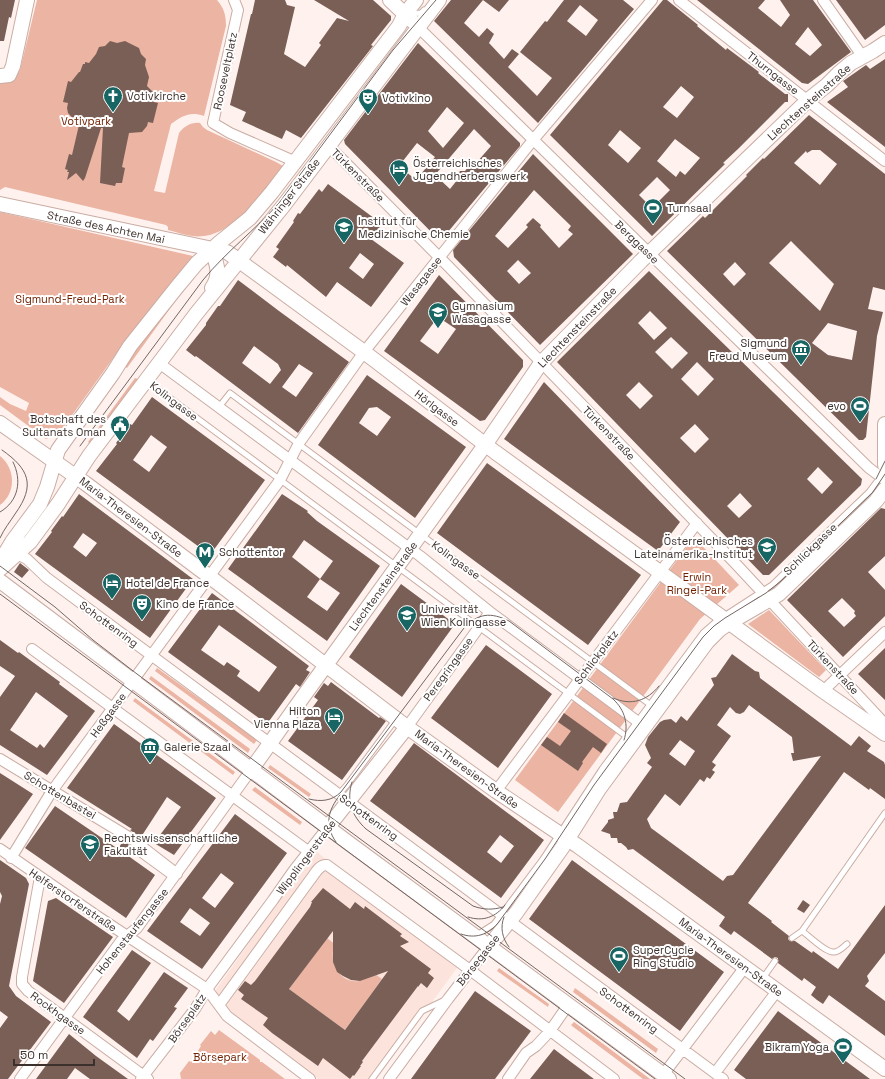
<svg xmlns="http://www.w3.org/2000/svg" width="885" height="1079" font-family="'Space Grotesk',sans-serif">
<rect width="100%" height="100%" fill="#fff2ee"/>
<path fill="#fce4dd" d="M315,850L457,968L376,1079H318L210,998Z"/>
<path fill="#ebb4a3" d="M37,0H217C224,8 226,15 226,26L204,116C190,111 182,116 171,124L154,191L165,193L179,133C184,126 192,122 200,123L203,127L207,130L276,162L283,166V168C266,191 234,233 204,236C192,238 180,233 168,230V227L166,225L5,187L0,190V83C10,84 16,78 20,70Z
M0,212L193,256L194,257L124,343L60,432L46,439L0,405V397L10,404L26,411L29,403L0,387Z
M187,285L127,368L124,366L132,351Z
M135,378L138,379L133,388L91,445L88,442Z
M0,456C16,469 16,493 0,505Z
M694,537L739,585L700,619L558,812L515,780Z
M769,610L826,670L819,677L748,624Z
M157,668L257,740L254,744L155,671Z
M151,676L250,749L248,753L149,679Z
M135,698L235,772L233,775L133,701Z
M270,765L311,794L309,797L268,768Z
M255,787L302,822L300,825L252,790Z
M327,938L337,946L333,950C331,965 341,984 359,981C363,980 368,975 372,972L382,979L345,1030L289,989Z
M499,968L549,1004L548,1007L497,971Z
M575,988L658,1049L656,1053L573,992Z
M574,1022L650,1079H643L572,1026L571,1025Z
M219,1030L260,1060V1062H262L285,1079H181L180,1073L189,1061L191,1062L201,1046L200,1045L211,1031L215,1035Z"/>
<path fill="#7a5f57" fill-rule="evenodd" d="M0,0H15L11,18L9,17L4,41H0Z
M255,0H285L287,5L295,7L284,54L305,67L321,45L319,43L337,18L349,21L314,0H373L391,16V20L371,45L373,46L301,138L286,130L282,139L242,121L246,112L230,105L251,14H252Z
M451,0H509L499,12L483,0L464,23L479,37L487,28L494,34L489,43L504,59L512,49L519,54L508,67L537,96L552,78L520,52L545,21L547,22L564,0H623L634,9L538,123L434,21ZM580,5L598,20L586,36L567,21Z
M663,0H667L698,25L697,26L726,50L727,48L759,72L758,73L785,94H788V102H785L738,149L723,163L725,164L652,236L550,135ZM681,86L694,97L677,118L663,107ZM620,130L641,148L628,163L608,145ZM675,139L700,158L685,175L680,171L676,177L657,161ZM657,177L670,190L652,208L639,195Z
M697,0H765L758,8L781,27L790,15L780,0H813L851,52L808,84L802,83ZM808,27L822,45L810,56L795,44Z
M836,0H885V25L865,40Z
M110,41L117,43L125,41L139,48L141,54L146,59L145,65L149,77L147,86L153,92L154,102L158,103L153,123L148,122L147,126L142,132L129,133L122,167L125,168L122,183H116L115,186L100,183L103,128H101L85,178L83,181L76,173L67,180L69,172H67L68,170L65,169L69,154L72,155L79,125L68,113L67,108L68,103L63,102L68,81L71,82L79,72H80L83,64H85V62L89,63L96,54L99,47L105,46Z
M418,43L520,143V146L442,239L437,238L345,144L344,140ZM447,107L464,123L443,148L428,131ZM474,129L491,146L477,162L474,160L465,171H460L458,174V179L450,189L435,175ZM417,143L435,157L416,180L399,166Z
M885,59V147L827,102L848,87L843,81L846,79L866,65L870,69Z
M809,115L885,174V290L873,287L868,309L883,312L877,336L866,437L863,440H859L667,251L703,216L705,218L747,176L746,175L763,158L764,159ZM812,150H820L837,164L820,185L794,163L806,151L807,153ZM791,241L834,284L820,311L769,263ZM735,262L746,274L734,286L723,274ZM828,323L857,331L852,360L828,355L812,343Z
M533,154L633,254L540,345L454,257L453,250ZM534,190L571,226L568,230L573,234L559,248L540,227L541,225L533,218L526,225L528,227L508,248L495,236ZM518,260L531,273L519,284L507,271Z
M328,184L382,224L371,239L404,263L371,307L337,282L326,297L287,265L286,267L273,257L279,249L276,247L294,222L293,221L298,213L300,214L319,189L322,192ZM360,253L374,264L363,279L349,268Z
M649,271L862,479L861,485L769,575H763L557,362ZM650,311L667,328L654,340L638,323ZM671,337L688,353L672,369L655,352ZM697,362L714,379L698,396L681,379ZM639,382L653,396L640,409L626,395ZM695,424L709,439L695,453L680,438ZM818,467L833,482L822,494L807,479ZM740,493L752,506L739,518L727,506Z
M439,275L523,360V367L485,420L480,421L384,351ZM438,317L456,329L438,354L420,341Z
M238,280L279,311L349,362L298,433L196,356L195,357L186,350L206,325V323L218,306H220ZM254,346L278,364L281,370L270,384L242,363ZM299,364L313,373L296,397L282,387Z
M367,375L466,447L415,518L318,445ZM377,407L391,417L377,436L359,423L369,408Z
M544,382L680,522L658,551L504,439Z
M152,397L265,480L210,555L96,471L117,444L116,443L130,424L132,425ZM151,435L167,447L149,472L133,460Z
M487,463L641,575L588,645L437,533Z
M79,494L193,579L150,638L35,554L52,532L51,531L62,516L63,517ZM83,533L97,543L86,557L73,547Z
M282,494L308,511L307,512L317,521L380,566L327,641L228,569ZM304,540L333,561L320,579L292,557ZM320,579L340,593L327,611L307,597Z
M881,508L885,509V556L868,572L885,590V616L843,657L787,600ZM842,598L855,611L854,613L856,616L844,627L828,611Z
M20,563L29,570L22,578L14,572Z
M401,584L455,624L402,697L349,657Z
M212,593L309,666L306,670L310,672L300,687L296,684L267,724L168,652ZM219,625L277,667L259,692L237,676L240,671L227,662L224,666L201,650Z
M0,640L18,653L19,652L60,682L59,684L95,711L47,775L0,745V697L15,676L0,666ZM36,692L68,716L44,748L40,744L37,748L10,730Z
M486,645L552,694L498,768L431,718Z
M885,648V700L858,674Z
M732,654L755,671L759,672L760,678L851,746L859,736L871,746L867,751L884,762L885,765V799L870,788L869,790L844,772L748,903L772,921L771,922L789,936L788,939L790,941H795L812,953L813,951L838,969L885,905V953L867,976L869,981L865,986L885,1001V1036L829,995L823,1004L817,1000L811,995L816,987L804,978L802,981L778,963V958L775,957L772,959L734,931L731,935L719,926L725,917L633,849L628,850L626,847L621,843H618L617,838H611L610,834L601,831L608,822V820L614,818L613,812H617L620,803L627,802L652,767L647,763L651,758L645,745L648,737L660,722L664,720L671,719L676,723L681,716L687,721L714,685L711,678L716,677ZM749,705L792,737L794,753H791L793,761L821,756L733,875L727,876L723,881L651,828L647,819L665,794L680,806L700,779L704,782L707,777L710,779L715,772L712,770L716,765L712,762L731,736L717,725L730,707L736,713L740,714L744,712ZM680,740L695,751L685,766L669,754Z
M331,682L379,718L380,717L386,721L342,780L288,741L318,700L314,697L324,683L328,686Z
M564,713L607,744L601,753L593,747L582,762L583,763L578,771L541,745L547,737L560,746L571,731L558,722Z
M114,724L216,798L174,855L154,843L181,807L167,797L141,837H140L130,830L132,829L67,788Z
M414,743L544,840L501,898L370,801ZM500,835L514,846L501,863L487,852Z
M0,773L33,794L0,840Z
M55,806L118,849L123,841L128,844L129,845L128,849L130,851L127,855L155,875L126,918L25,848Z
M235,814L287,853L202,969L147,931ZM221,873L234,883L215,908L202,898ZM190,908L210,923L200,936L180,922Z
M0,860L26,878L29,884L9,986L16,996L51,1022L8,1079H0V1028L8,1017L0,1011V904L2,896L0,892Z
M572,860L724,972L680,1031L529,919Z
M323,888L350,909L355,902L364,909L365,906L402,934L400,936L409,942L400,946L431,969L428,973L434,978L427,988L421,983L418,987V986L362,1061L363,1062L360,1066H361L354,1076L353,1075L350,1079L323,1058L318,1066L272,1033L263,1025L268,1018L241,999L244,995L238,990L245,981L251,985L255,981L310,907L312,902H311ZM333,931V962L337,972L343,976L351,980L360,981L388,971L345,1030L289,989Z
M56,898L113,937L64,1003L33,981L48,901Z
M803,900L810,905L804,913L797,909Z
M132,950L151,963L117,1011L129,1021L164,972L188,988L174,1007L177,1008L153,1041L150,1039L137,1058L83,1017Z
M475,991L531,1031L495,1079H411Z
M778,1011L870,1079H746L734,1070Z
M69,1034L96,1056L128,1079H90L75,1068L67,1079H36Z
M554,1049L571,1062L594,1079H530Z"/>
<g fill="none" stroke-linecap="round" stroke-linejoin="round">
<g stroke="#caada4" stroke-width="7">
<path id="lane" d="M408,14L421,13L424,10
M147,381L627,737
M219,407L230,393L652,706
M338,795L347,785L396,719
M132,848L173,878
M802,931C809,936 826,953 834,952C839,952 843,947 847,944
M477,935L494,924L501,915L543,859L602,769L703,633L718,620L772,585L869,492L878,480L885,468
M792,938L802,931L885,813
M763,978L775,961
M372,1079L422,1011L445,1000"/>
</g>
<g stroke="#caada4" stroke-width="12">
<path id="street" d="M234,0L238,10L213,123L230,133L296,162
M679,0L885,161
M823,0L863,57
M418,27L869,468L885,480
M329,146L449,267L735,563L885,724
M159,363L420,556L490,612L645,727
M17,554L27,559L47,578L723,1079
M32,649L308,851
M823,691L885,632
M407,727L490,612
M0,759L132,839L177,874
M496,791L697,523
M0,849L97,916L207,989L227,1016L310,1079
M11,858L52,791L280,480L299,443L364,352L533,140L652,0
M40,877L22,977V984L28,991L148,1079
M219,1005L310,880C315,874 319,864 327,865L470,970L614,1079
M715,1073L777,991
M663,1075L745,967
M20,1079L121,941L137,928L251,770
M141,1079L195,1009L207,989L273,900L294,870L328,827
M389,1079L448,999L489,946
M508,1079L526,1053L536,1046L550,1031L568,1005"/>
</g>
<g stroke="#caada4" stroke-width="16">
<path id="secondary" d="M390,0L412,21
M0,76L9,75L13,66L27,0
M0,204L227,252L364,352L495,452L823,691L885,734
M212,249C216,264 222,273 212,288
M0,423L85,483L210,577L407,727L496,791L578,846L885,1069
M885,424V465
M0,562L12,542L40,504L47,487L58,450L113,373L130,346L177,287L197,263L219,243L250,218L272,192L399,26L405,14L416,0
M0,569L30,542L58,504L89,456L196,314L284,205L439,0
M0,581L346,841L669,1079
M251,770L300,701L485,445L541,363L641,261L808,100L827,85L839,73L851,63L873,51L885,43
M328,827L407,727
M489,946L516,913L562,848L599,789L707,642L719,630L729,623L779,594L876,501L885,489"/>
</g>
<use href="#lane" stroke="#fff" stroke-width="5"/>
<use href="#street" stroke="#fff" stroke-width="10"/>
<use href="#secondary" stroke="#fff" stroke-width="14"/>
<path stroke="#736763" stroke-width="1" d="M80,446L203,280C226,252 255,230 279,203L393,50L436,0
M876,479L885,461
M0,512C19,501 22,480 13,462
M0,538C4,529 10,522 15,514C36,485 29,469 2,450
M0,566L55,607L93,640L137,674L685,1079
M0,594L655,1079
M613,698C631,706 647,701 659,686
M352,782C346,801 352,816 366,829L473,906C484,910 493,910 503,907
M309,799C321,802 332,801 341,792L464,628C478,613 491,612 509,621L613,699C625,710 629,725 624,740
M336,842C324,825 328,810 340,795
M468,917C483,922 496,917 505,905
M504,917C500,927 502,938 509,947
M461,934C475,939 488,935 498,923L545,859L594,785L703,637L714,626L725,618L766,593L781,581L873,492L885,474"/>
</g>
<defs>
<g id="church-pin" transform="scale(1)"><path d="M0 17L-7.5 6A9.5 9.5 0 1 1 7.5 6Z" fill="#176664" stroke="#fff"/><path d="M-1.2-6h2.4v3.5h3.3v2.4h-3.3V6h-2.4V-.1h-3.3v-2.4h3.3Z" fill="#fff"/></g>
<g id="theatre-pin" transform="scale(1)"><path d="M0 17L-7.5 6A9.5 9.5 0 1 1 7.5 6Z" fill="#176664" stroke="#fff"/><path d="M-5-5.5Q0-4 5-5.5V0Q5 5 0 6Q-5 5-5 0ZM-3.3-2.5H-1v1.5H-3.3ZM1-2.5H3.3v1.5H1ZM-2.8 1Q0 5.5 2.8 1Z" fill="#fff"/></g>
<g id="hotel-pin" transform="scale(1)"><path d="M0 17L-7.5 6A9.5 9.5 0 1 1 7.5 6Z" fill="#176664" stroke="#fff"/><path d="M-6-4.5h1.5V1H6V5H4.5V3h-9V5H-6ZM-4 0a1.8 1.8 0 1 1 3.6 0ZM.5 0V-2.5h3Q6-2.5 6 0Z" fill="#fff"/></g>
<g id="stadium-pin" transform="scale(1)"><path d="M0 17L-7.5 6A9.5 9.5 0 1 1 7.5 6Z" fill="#176664" stroke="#fff"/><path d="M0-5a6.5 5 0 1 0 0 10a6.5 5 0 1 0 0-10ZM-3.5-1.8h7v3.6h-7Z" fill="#fff"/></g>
<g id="university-pin" transform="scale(1)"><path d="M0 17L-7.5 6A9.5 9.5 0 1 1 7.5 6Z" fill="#176664" stroke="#fff"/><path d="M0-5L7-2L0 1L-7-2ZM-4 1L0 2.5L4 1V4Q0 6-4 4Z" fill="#fff"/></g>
<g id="school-pin" transform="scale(1)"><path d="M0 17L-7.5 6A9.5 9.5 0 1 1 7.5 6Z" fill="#176664" stroke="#fff"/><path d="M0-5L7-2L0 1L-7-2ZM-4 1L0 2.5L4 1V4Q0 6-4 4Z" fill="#fff"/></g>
<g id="museum-pin" transform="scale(1)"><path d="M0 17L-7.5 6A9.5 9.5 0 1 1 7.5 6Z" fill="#176664" stroke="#fff"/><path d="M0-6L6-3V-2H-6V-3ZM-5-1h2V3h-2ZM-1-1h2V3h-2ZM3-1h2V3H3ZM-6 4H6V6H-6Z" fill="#fff"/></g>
<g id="civic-pin" transform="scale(1)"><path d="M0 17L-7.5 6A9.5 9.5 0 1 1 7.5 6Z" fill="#176664" stroke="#fff"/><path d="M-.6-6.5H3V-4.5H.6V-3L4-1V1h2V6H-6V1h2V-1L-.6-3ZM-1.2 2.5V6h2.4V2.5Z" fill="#fff"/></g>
<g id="metro-pin" transform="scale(1)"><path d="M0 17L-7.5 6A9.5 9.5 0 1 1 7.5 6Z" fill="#176664" stroke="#fff"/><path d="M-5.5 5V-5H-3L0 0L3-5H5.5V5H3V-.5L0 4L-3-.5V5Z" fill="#fff"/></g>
</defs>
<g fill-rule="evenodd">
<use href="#church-pin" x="113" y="96"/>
<use href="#theatre-pin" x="368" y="98"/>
<use href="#hotel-pin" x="399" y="169"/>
<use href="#stadium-pin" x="653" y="208"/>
<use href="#university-pin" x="344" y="227"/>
<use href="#school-pin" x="438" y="312"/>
<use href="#museum-pin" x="801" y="349"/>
<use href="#stadium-pin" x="860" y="406"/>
<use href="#civic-pin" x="120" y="425"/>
<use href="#school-pin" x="767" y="547"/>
<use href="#metro-pin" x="205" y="552"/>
<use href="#hotel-pin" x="112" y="583"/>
<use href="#theatre-pin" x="142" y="604"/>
<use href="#university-pin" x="407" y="615"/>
<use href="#hotel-pin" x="334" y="717"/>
<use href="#museum-pin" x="150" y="747"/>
<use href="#university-pin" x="90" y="844"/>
<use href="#stadium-pin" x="619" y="956"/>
<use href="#stadium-pin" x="843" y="1047"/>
</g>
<g text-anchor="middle" stroke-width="4" stroke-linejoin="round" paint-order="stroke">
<g font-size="11" fill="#3c302c" stroke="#fff">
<text transform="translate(225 71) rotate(-78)" y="4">Rooseveltplatz</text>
<text transform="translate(773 73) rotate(38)" y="4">Thurngasse</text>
<text transform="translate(809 102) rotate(-42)" y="4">Liechtensteinstraße</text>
<text transform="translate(358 175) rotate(45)" y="4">Türkenstraße</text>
<text transform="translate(289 196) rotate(-52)" y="4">Währinger Straße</text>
<text transform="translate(106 227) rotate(12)" y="4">Straße des Achten Mai</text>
<text transform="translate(637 242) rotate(44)" y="4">Berggasse</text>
<text transform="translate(421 281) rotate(-52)" y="4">Wasagasse</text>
<text transform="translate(577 327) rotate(-46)" y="4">Liechtensteinstraße</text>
<text transform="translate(174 401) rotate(37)" y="4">Kolingasse</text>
<text transform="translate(437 408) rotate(37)" y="4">Hörlgasse</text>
<text transform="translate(609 433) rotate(46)" y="4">Türkenstraße</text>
<text transform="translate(131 517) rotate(37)" y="4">Maria-Theresien-Straße</text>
<text transform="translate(810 549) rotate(-44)" y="4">Schlickgasse</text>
<text transform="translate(456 560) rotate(36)" y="4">Kolingasse</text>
<text transform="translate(383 586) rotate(-54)" y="4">Liechtensteinstraße</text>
<text transform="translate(109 624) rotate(36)" y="4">Schottenring</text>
<text transform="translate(596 657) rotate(-53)" y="4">Schlickplatz</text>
<text transform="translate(833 667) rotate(47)" y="4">Türkenstraße</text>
<text transform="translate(448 669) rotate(-54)" y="4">Peregringasse</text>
<text transform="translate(108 715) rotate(-54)" y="4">Heßgasse</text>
<text transform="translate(467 769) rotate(36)" y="4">Maria-Theresien-Straße</text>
<text transform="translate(60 795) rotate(31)" y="4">Schottenbastei</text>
<text transform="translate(369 817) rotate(36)" y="4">Schottenring</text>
<text transform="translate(306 857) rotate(-53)" y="4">Wipplingerstraße</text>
<text transform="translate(73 900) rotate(34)" y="4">Helferstorferstraße</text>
<text transform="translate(132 931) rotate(-51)" y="4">Hohenstaufengasse</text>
<text transform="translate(731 957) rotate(36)" y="4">Maria-Theresien-Straße</text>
<text transform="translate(478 960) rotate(-52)" y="4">Börsegasse</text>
<text transform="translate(629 1010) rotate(36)" y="4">Schottenring</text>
<text transform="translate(58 1013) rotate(36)" y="4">Rockhgasse</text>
<text transform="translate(187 1018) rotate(-55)" y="4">Börseplatz</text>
</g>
<g font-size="11" fill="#3c302c" stroke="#fff" text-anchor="start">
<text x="127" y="100">Votivkirche</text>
<text x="382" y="102">Votivkino</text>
<text x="413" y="167">Österreichisches<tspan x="413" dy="13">Jugendherbergswerk</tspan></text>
<text x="667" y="212">Turnsaal</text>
<text x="358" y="225">Institut für<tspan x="358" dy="13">Medizinische Chemie</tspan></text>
<text x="452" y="310">Gymnasium<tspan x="452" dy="13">Wasagasse</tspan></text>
<text x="787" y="347" text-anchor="end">Sigmund<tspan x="787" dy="13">Freud Museum</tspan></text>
<text x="846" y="410" text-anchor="end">evo</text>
<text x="106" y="423" text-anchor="end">Botschaft des<tspan x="106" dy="13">Sultanats Oman</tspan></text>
<text x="753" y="545" text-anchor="end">Österreichisches<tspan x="753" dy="13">Lateinamerika-Institut</tspan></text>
<text x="219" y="556">Schottentor</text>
<text x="126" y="587">Hotel de France</text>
<text x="156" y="608">Kino de France</text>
<text x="421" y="613">Universität<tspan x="421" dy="13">Wien Kolingasse</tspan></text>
<text x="320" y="715" text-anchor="end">Hilton<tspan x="320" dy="13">Vienna Plaza</tspan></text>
<text x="164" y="751">Galerie Szaal</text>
<text x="104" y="842">Rechtswissenschaftliche<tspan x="104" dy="13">Fakultät</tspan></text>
<text x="633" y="954">SuperCycle<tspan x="633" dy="13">Ring Studio</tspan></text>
<text x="829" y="1051" text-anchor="end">Bikram Yoga</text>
</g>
<g font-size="11" fill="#722203" stroke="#fff">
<text x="86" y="125">Votivpark</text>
<text x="70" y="303">Sigmund-Freud-Park</text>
<text x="697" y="581">Erwin<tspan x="697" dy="13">Ringel-Park</tspan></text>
<text x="220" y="1061">Börsepark</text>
</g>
</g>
<path d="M14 1059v6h80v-6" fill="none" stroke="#3c302c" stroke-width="2"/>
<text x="20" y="1059" font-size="12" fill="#3c302c" stroke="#ffffff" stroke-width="3" paint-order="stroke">50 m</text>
</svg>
